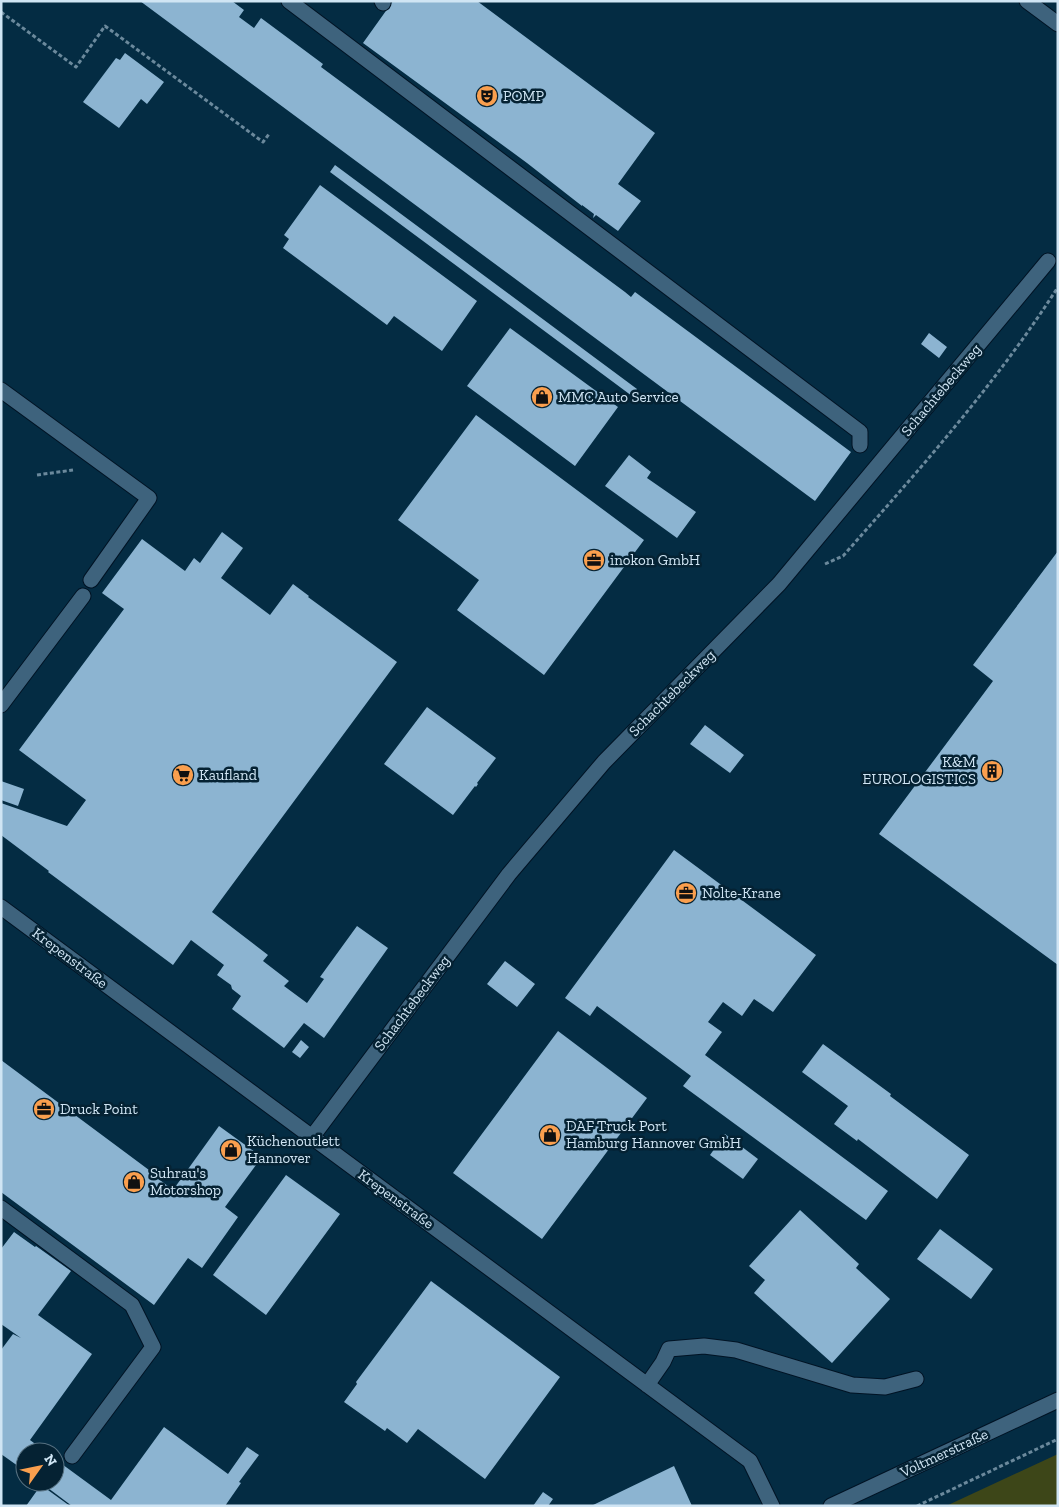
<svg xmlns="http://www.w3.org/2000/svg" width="1059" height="1507" font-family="'Zilla Slab',serif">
<rect width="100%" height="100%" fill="#042c43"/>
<path fill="#3d4618" d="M1058,1454V1506H946Z"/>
<path fill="#8cb4d1" d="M140,1H232L244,10L239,17L254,28L261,18L323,64L321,67L625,292L631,297L635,292L851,452L815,501Z
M393,1H477L655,133L618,184L641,201L618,231L596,215L593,218L594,214L582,205V206L527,163L363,43Z
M125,53L164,82L147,104L141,99L119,128L83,102L116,58L120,60Z
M335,165L637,389L632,396L330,172Z
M320,185L477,301L442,351L394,316L387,325L283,248L289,239L284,235Z
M510,328L618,407L575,466L467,386Z
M929,333L947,347L939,358L921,344Z
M476,415L644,540L544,675L457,610L479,580L398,520Z
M629,455L651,472L647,478L696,512L677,538L605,486Z
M222,532L243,548L221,578L270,615L293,584L309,596L308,597L397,662L212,912L268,955L263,961L289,981L284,986L307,1003L324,979L320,977L357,926L388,948L324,1038L304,1023L284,1048L232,1009L241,996L232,989L231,985L217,975L224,965L191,940L173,965L48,872L49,871L1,835V803L67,826L86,800L19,750L124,609L102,593L142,539L185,571L194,558L200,563Z
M1058,551V965L879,834L993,681L973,665Z
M427,707L496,758L477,783L478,784L476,787L475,786L453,815L384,764Z
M705,725L744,755L730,773L690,744Z
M1,781L24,789L18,806L1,800Z
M674,850L816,955L773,1012L754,999L742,1016L723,1002L708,1022L722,1032L705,1055L888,1191L866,1220L683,1086L691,1076L597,1006L590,1016L565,998Z
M505,961L535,984L517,1007L487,984Z
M558,1031L647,1098L542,1239L453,1173Z
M301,1040L309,1047L300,1058L292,1052Z
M823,1044L891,1094L890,1096L969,1155L937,1199L858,1139L857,1141L834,1124L848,1106L802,1072Z
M1,1060L149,1170L148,1171L173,1190L219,1126L262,1157L225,1207L238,1217L202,1268L188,1258L154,1305L1,1192Z
M725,1134L758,1159L743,1179L710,1155Z
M286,1175L340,1214L266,1315L213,1275Z
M800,1210L859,1264L856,1268L890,1299L832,1363L754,1293L765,1280L749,1266Z
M940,1229L993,1269L971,1299L917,1259Z
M14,1232L35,1247L36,1246L71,1271L38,1315L92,1354L30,1440L46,1452H25V1471L1,1454V1350L13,1334L21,1338L1,1324V1249Z
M431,1281L560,1377L485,1479L418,1429L407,1443L387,1428L385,1431L344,1402L357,1384L356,1382Z
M164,1427L228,1474L247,1447L259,1455L239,1482L241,1483L225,1506H72L40,1482H55V1459L111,1500Z
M674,1466L692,1506H591Z
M41,1485L70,1506H26Z
M543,1492L553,1499L548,1506H533Z"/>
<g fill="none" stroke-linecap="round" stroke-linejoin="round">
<g stroke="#001324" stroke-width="17">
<path id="minor" d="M289,1L860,432V445
M382,1L383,3
M1027,1L1058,24
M1,390L149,498L91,580
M1,705L83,596
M1,907L750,1461L772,1506
M312,1137L509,874L604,762L779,584L1048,261
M1,1208L132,1305L153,1347L72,1456
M647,1385L663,1362L669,1349L704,1346L736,1350L852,1385L885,1387L916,1379
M831,1506L1058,1400"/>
</g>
<path stroke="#6b899c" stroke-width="3" stroke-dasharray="4 2.5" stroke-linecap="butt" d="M1,12L76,67L105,26L263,142L269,134
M37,475L73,470
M825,564L843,556C919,470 996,384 1058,287
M917,1506L1058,1439"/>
<use href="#minor" stroke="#3e637d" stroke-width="15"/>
</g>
<defs>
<g id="theatre-disc" transform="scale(1.125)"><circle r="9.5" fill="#fa9f4e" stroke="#052233"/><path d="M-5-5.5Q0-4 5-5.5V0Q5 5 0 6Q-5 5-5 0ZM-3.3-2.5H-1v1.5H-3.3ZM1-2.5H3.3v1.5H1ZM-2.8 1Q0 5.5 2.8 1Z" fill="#111"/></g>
<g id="shop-disc" transform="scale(1.125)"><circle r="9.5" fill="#fa9f4e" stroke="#052233"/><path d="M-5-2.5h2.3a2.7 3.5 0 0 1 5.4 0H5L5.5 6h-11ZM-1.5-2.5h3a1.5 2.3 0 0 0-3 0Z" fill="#111"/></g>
<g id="office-disc" transform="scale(1.125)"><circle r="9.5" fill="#fa9f4e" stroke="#052233"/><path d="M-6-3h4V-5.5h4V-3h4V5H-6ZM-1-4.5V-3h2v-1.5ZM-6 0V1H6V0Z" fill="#111"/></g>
<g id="building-disc" transform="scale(1.125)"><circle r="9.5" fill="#fa9f4e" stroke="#052233"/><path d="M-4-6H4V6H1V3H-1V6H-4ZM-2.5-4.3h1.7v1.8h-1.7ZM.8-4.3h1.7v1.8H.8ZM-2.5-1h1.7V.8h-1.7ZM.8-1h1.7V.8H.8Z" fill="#111"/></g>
<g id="supermarket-disc" transform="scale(1.125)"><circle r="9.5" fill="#fa9f4e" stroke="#052233"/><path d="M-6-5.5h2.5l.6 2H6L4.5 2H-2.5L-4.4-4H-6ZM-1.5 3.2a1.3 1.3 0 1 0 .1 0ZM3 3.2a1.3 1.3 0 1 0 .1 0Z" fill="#111"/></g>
</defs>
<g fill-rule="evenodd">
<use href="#theatre-disc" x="487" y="96"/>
<use href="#shop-disc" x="542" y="397"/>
<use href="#office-disc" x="594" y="560"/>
<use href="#building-disc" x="992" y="771"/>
<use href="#supermarket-disc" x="183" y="775"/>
<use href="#office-disc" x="686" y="893"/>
<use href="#office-disc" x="44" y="1109"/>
<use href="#shop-disc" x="550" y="1135"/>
<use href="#shop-disc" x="231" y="1150"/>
<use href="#shop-disc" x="134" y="1182"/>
</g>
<g text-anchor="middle" stroke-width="5" stroke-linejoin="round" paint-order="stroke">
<g font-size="15" fill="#d0e5f4" stroke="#052233" text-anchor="start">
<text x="503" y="101">POMP</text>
<text x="558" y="402">MMC Auto Service</text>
<text x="610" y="565">inokon GmbH</text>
<text x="976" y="767" text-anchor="end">K&amp;M<tspan x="976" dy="17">EUROLOGISTICS</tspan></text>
<text x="199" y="780">Kaufland</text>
<text x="702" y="898">Nolte-Krane</text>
<text x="60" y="1114">Druck Point</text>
<text x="566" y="1131">DAF Truck Port<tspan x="566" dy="17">Hamburg Hannover GmbH</tspan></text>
<text x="247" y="1146">Küchenoutlett<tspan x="247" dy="17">Hannover</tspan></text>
<text x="150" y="1178">Suhrau's<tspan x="150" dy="17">Motorshop</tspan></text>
</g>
<g font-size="15" fill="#d0e5f4" stroke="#052233">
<text transform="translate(941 390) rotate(-50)" y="5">Schachtebeckweg</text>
<text transform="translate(672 693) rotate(-45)" y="5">Schachtebeckweg</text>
<text transform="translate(70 958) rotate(37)" y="5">Krepenstraße</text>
<text transform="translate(412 1003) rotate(-53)" y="5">Schachtebeckweg</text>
<text transform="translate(396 1199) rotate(36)" y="5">Krepenstraße</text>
<text transform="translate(944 1453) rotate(-25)" y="5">Voltmerstraße</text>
</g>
</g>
<rect width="1059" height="1507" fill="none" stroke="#d0e5f4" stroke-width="5"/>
<g transform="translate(40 1467) rotate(57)"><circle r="24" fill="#052233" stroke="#567080"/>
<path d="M0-4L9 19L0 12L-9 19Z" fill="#fa9f4e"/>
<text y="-8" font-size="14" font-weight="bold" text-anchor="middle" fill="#d0e5f4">N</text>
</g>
</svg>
